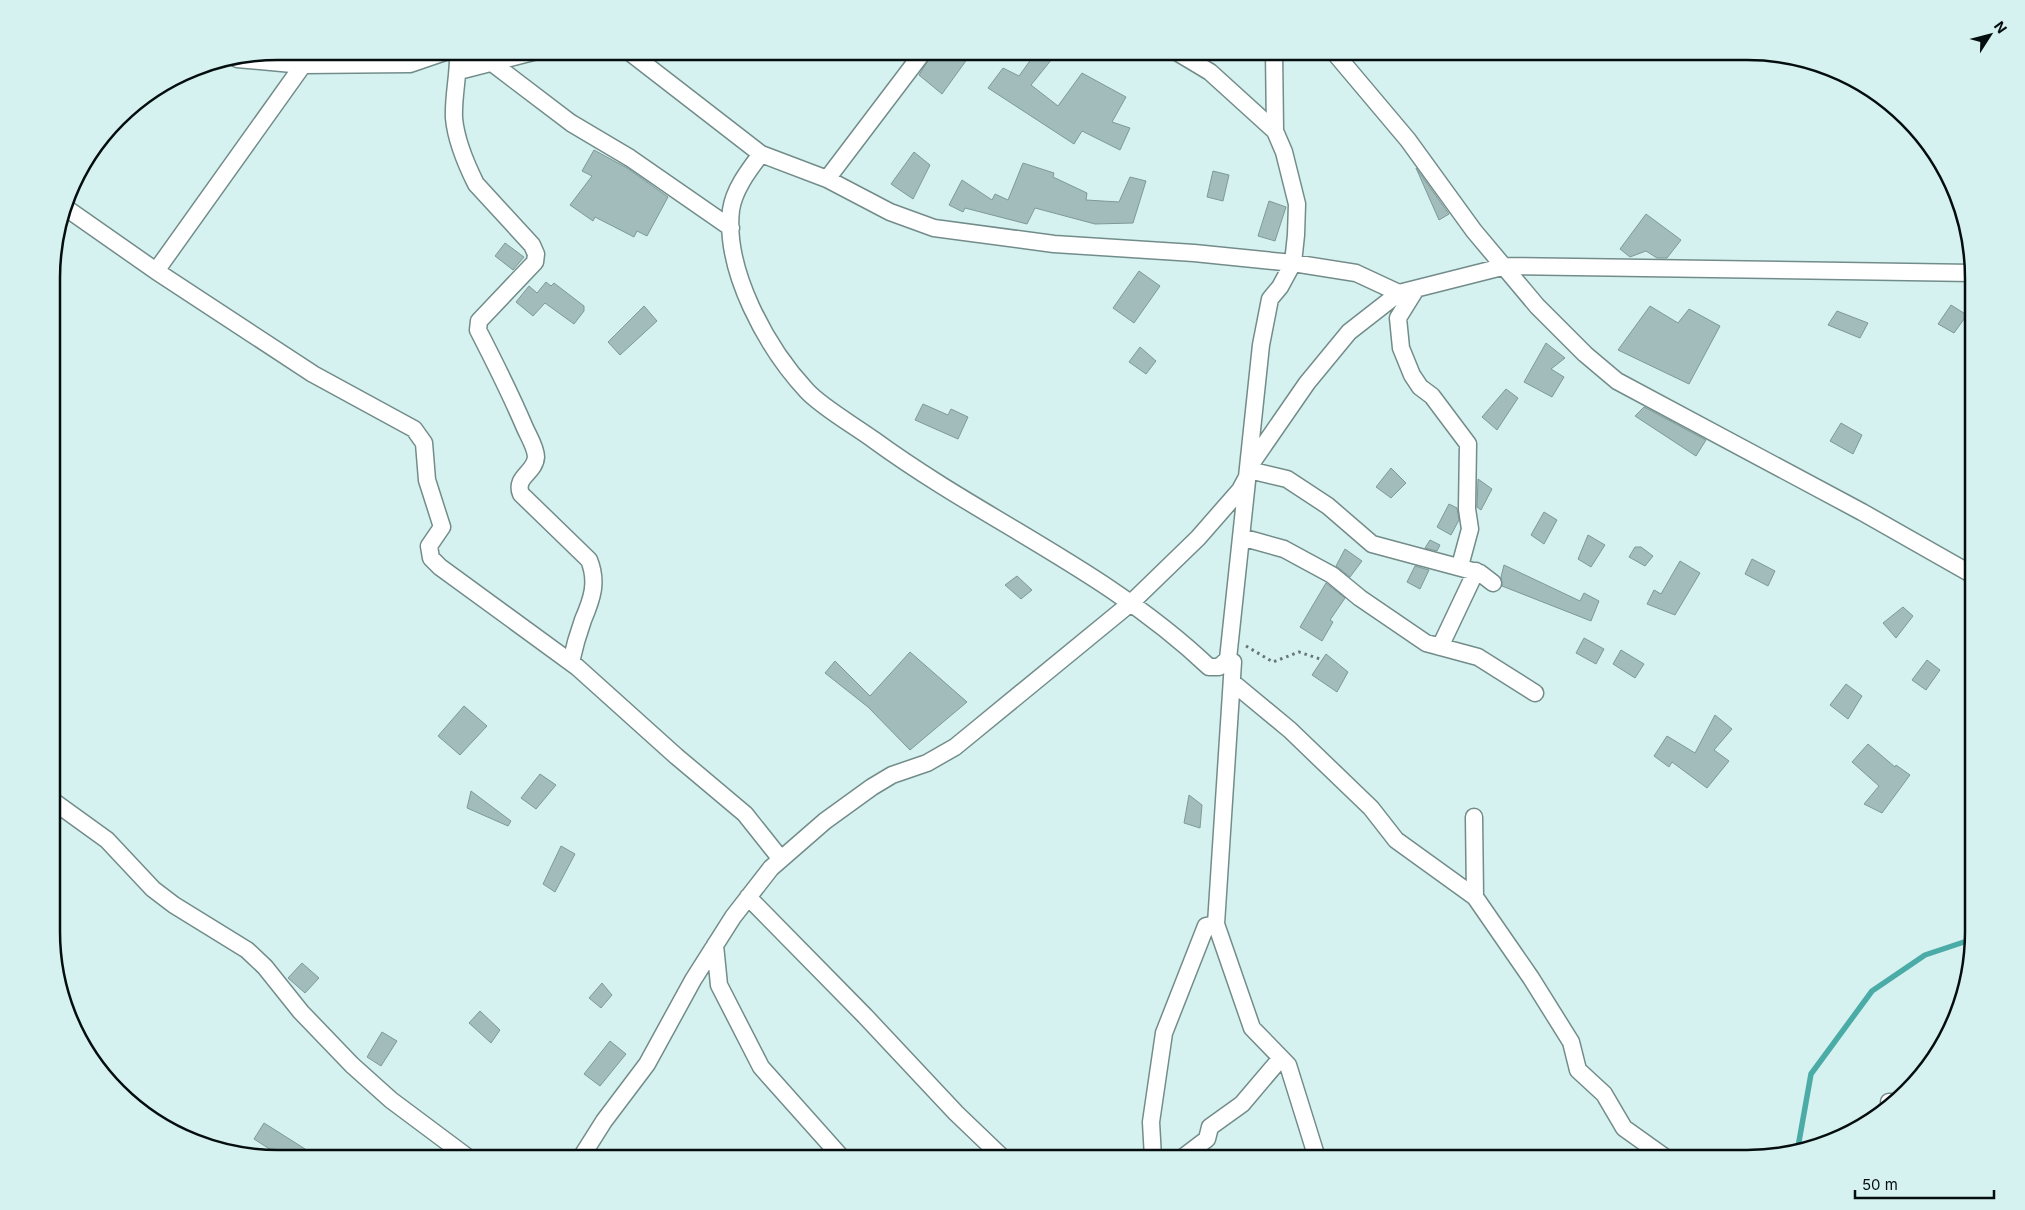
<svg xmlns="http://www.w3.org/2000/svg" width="2025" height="1210" font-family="Inter,sans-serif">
<rect width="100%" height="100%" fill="#d6f2f0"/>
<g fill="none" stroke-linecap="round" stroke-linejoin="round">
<path stroke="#4baba7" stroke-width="5.5" d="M1798,1147L1811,1074L1872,991L1925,955L1973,939"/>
</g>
<path fill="#a1bcba" stroke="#7f9997" d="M934,51H973L942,94L919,75Z
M1037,51H1042L1052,59L1031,85L1058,106L1082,73L1126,97L1112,122L1130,128L1120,150L1082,131L1074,144L988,88L1003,68L1019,76Z
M594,150L627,168L668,197L647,236L637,231L634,237L595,217L593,221L570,205L592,176L582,171Z
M914,152L930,165L913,199L891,184Z
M1023,163L1054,173L1053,177L1087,193L1086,200L1119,202L1130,177L1146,181L1133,223L1095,224L1035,208L1027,224L965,208L963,212L949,205L962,180L992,200L995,194L1008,200Z
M1416,168L1449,214L1439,220Z
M1213,171L1229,175L1223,201L1207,197Z
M1269,201L1286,207L1275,241L1258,236Z
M1646,214L1681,240L1667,258H1657L1646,251L1630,257L1620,249Z
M505,243L524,257L513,270L495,256Z
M1139,271L1160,286L1134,323L1113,308Z
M546,282L551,286L554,283L584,306V311L574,324L545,303L533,316L516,302L529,286L537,293Z
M1951,305L1967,315L1954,333L1938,324Z
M644,306L657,321L620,355L608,342Z
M1650,306L1678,323L1689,309L1720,326L1689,384L1618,350Z
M1837,311L1868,323L1860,338L1828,325Z
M1546,343L1565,358L1551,369L1564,377L1552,397L1524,382Z
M1140,347L1156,361L1146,374L1129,362Z
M1506,389L1518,398L1497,430L1482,417Z
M923,404L948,415L951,409L968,417L958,439L915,420Z
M1644,407L1706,440L1696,456L1635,416Z
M1841,423L1862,435L1853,454L1830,441Z
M1391,468L1406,483L1391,498L1376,487Z
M1478,479L1492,489L1481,510L1477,507Z
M1449,504L1457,508L1459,520L1451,535L1437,527Z
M1544,512L1557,520L1544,544L1531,535Z
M1588,535L1605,545L1591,567L1578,559Z
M1430,540L1440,545L1437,551L1425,548Z
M1635,547H1641L1653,556L1645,566L1629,557Z
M1345,549L1362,561L1350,577L1336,566Z
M1752,559L1775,571L1768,586L1745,574Z
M1680,561L1700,573L1675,615L1647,604L1654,590L1661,594Z
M1504,565L1580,601L1584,593L1599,601L1591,621L1502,586L1501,577Z
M1415,566L1429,570L1420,589L1407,582Z
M1017,576L1032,590L1021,599L1005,585Z
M1326,583L1345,598L1330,620L1333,622L1322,641L1300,627Z
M1903,607L1913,616L1896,638L1883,623Z
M1584,638L1604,649L1596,664L1576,653Z
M1621,650L1644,664L1635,678L1613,664Z
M910,652L967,702L910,750L868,707L825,673L835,661L870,696Z
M1326,654L1348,672L1337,692L1312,675Z
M1927,660L1940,670L1926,690L1912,680Z
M1846,684L1862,696L1848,719L1830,705Z
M464,706L487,726L460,755L438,736Z
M1715,715L1732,729L1714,750L1729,761L1707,788L1672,762L1669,767L1654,756L1667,736L1695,753Z
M1868,744L1895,767L1896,765L1910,775L1882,813L1864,804L1879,786L1852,762Z
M540,774L556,785L536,809L521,798Z
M471,791L511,821L508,826L467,808Z
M1189,795L1202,805L1200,828L1184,823Z
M561,846L575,854L555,892L543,884Z
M302,963L319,978L305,993L288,978Z
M602,983L612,995L601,1008L589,998Z
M480,1011L500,1030L491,1043L469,1023Z
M382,1032L397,1041L381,1066L367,1057Z
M610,1041L626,1054L600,1086L584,1074Z
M264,1123L321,1159H285L254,1139Z"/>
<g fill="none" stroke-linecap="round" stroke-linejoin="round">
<g stroke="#728c8a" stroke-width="19">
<path id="minor" d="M458,51C459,74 453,95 454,118C456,141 466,164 476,184L532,245L536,254L535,262L479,321L478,330C495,363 511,395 525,428C529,437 536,448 536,457C535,473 514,477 521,494L589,560C598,582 592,599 583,620C578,634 574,648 571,662
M628,51L761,154L827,179L890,212L934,228L1054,244L1194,253L1293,263L1356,273L1399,293L1506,266L1973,273
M1175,51L1210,72L1275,131
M1333,51L1408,140L1474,231L1537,306L1585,354L1617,381L1862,512L1973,575
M237,59L303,65L410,64L448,51
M492,63L571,123L630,158L731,228
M459,71L537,51
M761,154C749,170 734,189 731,210C724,271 767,348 807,391C823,408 855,426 874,440C985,521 1108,571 1209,667H1219L1228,659L1247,481
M827,179L924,51
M66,208L156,271L313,374L414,429L424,443L427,480L442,527L429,546L431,558L440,567L577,667L676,756L745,814L780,858
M156,271L303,65
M1416,289L1398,318L1401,348L1412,375L1420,387L1432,396L1468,444L1467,509L1470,529L1460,566
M1251,464L1307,383L1349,332L1399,293
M1249,470L1287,479L1328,506L1372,544L1480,573L1493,583
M1241,537L1284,549L1332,575L1360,598L1426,643L1478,657L1535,693
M1440,647L1476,571
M1228,659L1233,662L1216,924L1252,1028L1288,1065L1317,1158
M1232,682L1290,730L1371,808L1396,840L1475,897L1474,817
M53,801L107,840L153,889L174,905L247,950L265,967L301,1012L352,1065L391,1100L470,1159
M748,897L865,1016L956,1113L1004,1159
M1475,897L1531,978L1571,1042L1578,1070L1604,1094L1624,1128L1666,1158
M715,945L719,985L761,1067L843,1159
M1889,1102H1895
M1153,1158L1151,1122L1164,1033L1206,926L1216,924
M1182,1158L1207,1139L1210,1127L1242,1104L1281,1058
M580,1159L604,1121L647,1064L693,980L733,917L771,868L825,821L872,787L892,775L927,763L955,747L977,729L1132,602L1198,538L1240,490L1247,477L1261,345L1270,299L1280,287L1293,263L1296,235L1297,204L1284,152L1275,131L1274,51"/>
</g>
<path stroke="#647675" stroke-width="3" stroke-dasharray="2.5 4" stroke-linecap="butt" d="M1246,646L1273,662L1299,652L1323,660"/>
<use href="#minor" stroke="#fff" stroke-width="16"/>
</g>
<path d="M0 0H2025V1210H0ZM278 60H1747A218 218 0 0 1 1965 278V932A218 218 0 0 1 1747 1150H278A218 218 0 0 1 60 932V278A218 218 0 0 1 278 60Z" fill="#d6f2f0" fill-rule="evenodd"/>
<path fill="none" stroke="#050e0e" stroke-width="2.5" d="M278 60H1747A218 218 0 0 1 1965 278V932A218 218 0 0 1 1747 1150H278A218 218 0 0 1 60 932V278A218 218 0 0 1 278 60Z"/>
<g transform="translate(1990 35) rotate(54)" stroke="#d6f2f0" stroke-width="4" paint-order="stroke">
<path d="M0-4L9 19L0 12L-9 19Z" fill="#050e0e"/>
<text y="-8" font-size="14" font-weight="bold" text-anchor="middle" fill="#050e0e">N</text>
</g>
<path d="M1855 1190v8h139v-8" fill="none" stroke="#050e0e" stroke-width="2.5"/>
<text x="1862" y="1190" font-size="15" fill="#050e0e" stroke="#d6f2f0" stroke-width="4" paint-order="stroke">50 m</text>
</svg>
